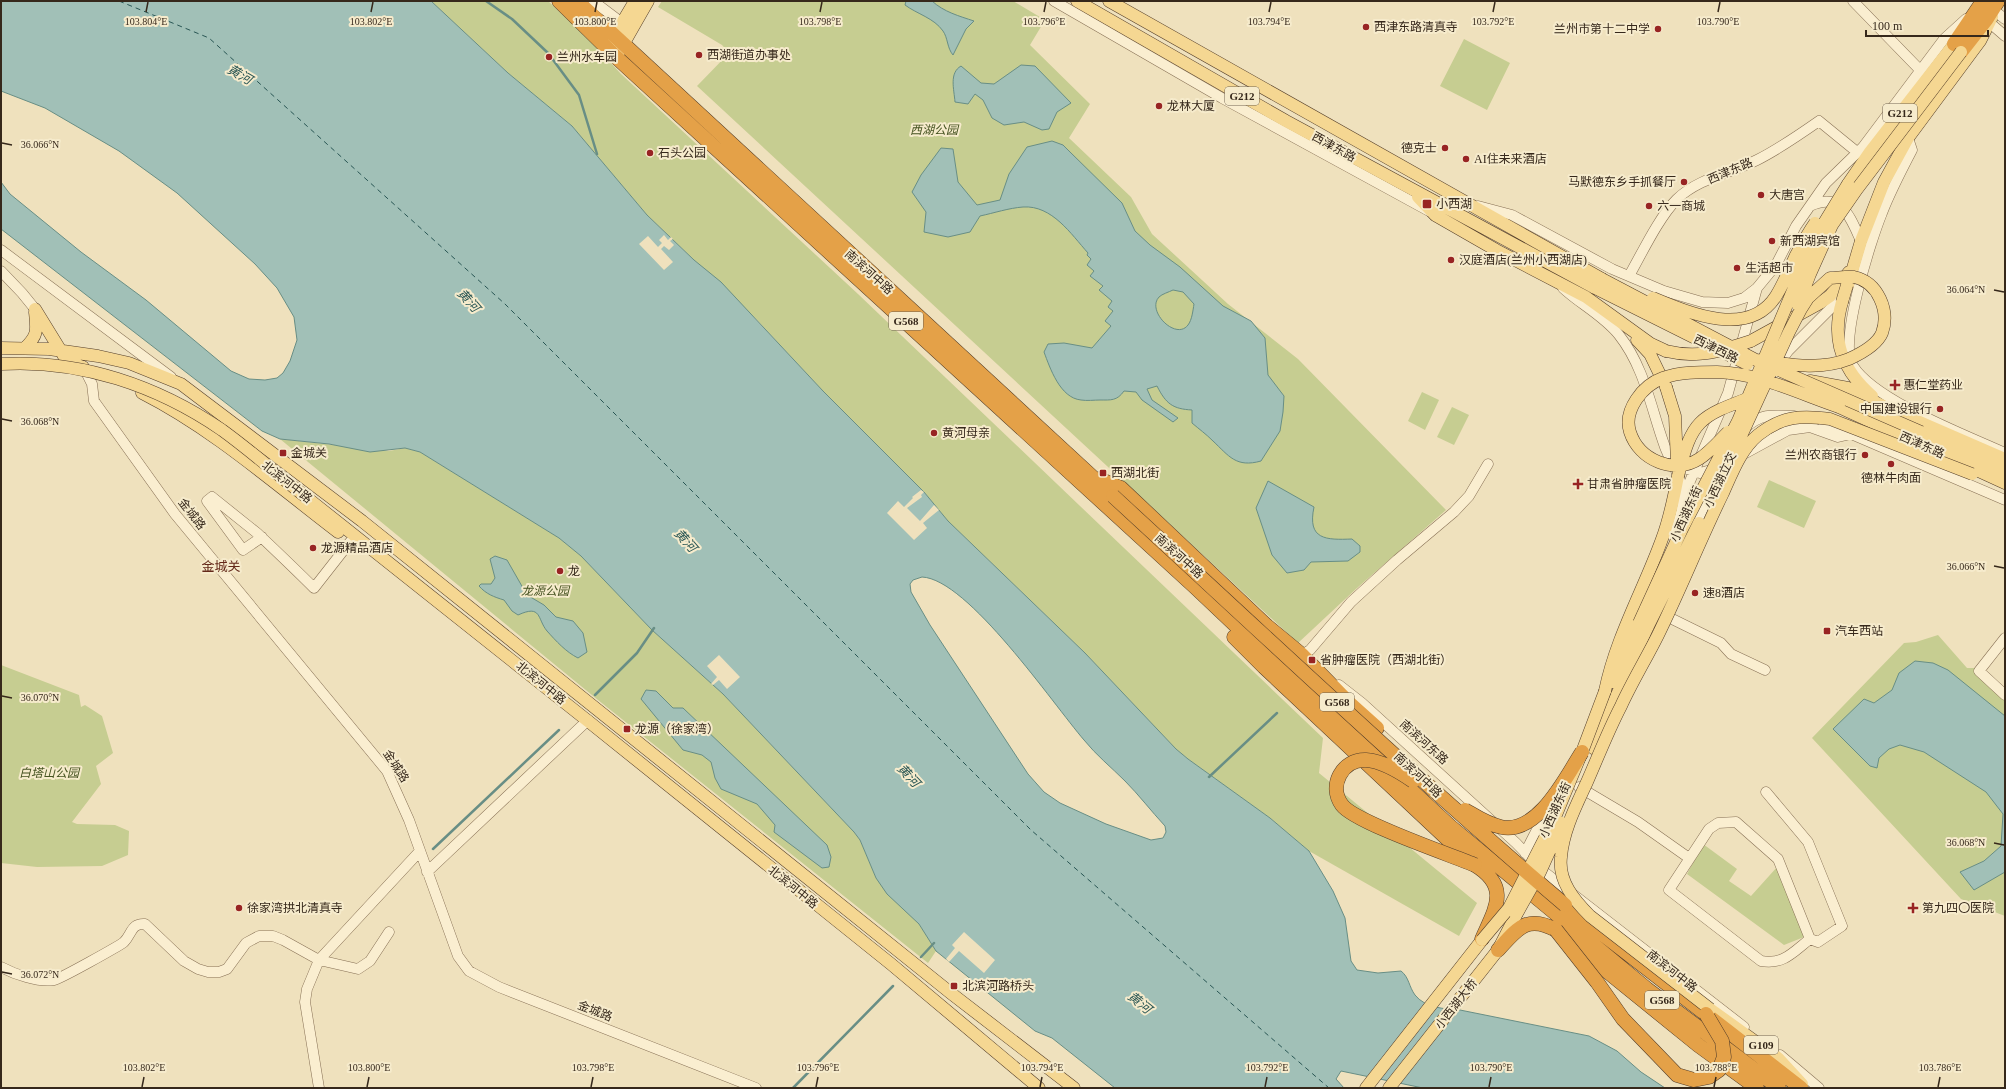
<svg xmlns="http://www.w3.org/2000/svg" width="2006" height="1089" font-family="'Times New Roman','Noto Sans SC',serif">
<rect width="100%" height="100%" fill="#efe1bd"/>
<path fill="#c6cd91" d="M431,1H548L591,41L621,74L858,294L1323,738L1319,773L1477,903L1459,936L1309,851L1270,818L1188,759L1176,749L1085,653L948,521L924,492L823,391L756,319L647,215L572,126L508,73Z
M662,1H1013L1045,20L1030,45L1090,104L1069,138L1131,197L1152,234L1228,304L1298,359L1446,510L1357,588L1298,643L697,86L729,53L722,45L658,7Z
M1464,39L1510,63L1487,110L1440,86Z
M1422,392L1439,400L1425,430L1408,421Z
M1452,407L1469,415L1454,445L1437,437Z
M280,439L389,451L405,448L420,452L559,538L581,556L652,630L723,694L854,832L860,840L876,878L919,924L936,951L928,963L598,700Z
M1769,480L1816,501L1804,528L1757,507Z
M1938,635L1967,668H1978L2005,694V916L1961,899L1812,738L1904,643L1916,642Z
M1,665L79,695L81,707L85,705L102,716L113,753L96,766L101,784L72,822L77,824L115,825L129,831L128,855L102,866L37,867L1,863Z
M1703,844L1737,869L1729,881L1751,896L1778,866L1804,937L1784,945L1687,874Z"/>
<path fill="#a1c0b7" stroke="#688e85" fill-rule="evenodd" d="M1,1H431L508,73L572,126L647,215L694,260L721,282L823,391L924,492L948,521L1085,653L1176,749L1188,759L1270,818L1309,851L1333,891L1345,918L1351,961L1357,970L1378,973L1401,971C1409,977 1409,987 1415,995C1425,1008 1445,1009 1460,1010L1589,1036L1617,1051L1641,1072L1665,1088H1423L1341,1071L1336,1079L1344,1088H1115L1052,1038L1035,1031L936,951L919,924L887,894L876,878L860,840L854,832L723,694L652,630L581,556L559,538L420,452L405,448L370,452L329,444L280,439L262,431L1,229V182L10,194L81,252L146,300L231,371L249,379L265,380L277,378L283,373L290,361L297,340L294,317L277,288L255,264L177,193L119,151L45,108L1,91ZM922,577C968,579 1053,704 1084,740C1096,755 1111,767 1125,781C1139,795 1151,811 1165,826L1166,832L1163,838L1151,840L1106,824L1060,803L1044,792L1028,774L930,625L911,592L910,584L913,580Z
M906,1H932C944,12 959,16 974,21L966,29L953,55C947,48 948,38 943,31C934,18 917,14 905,5Z
M1021,65L1035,66L1071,103L1057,112L1049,129L1042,130L1024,122L1004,125L992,118L983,100L975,94L968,104L955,102C954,89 949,73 961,66L981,83L994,84Z
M1052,141L1063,145L1069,151L1122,203L1135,231L1150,245L1180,267L1223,306L1251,321L1265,338L1268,375L1284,396L1283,412L1280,431L1261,461C1236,468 1229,456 1213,441C1206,434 1199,429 1192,423V410C1173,409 1166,404 1157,386L1147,389L1152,400L1178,418L1173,422L1142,400L1136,392L1124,391C1117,401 1111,400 1100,400C1094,400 1087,401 1081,400C1060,398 1050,368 1044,352L1048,344L1064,343L1092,348L1111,326L1105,321L1113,311L1108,307L1112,301L1099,290L1103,286L1090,276L1094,271L1087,265L1091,259L1087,255L1088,253C1071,234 1052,205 1023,207C1009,208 994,213 980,216L970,232L948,237L924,232L926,212L912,192L921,175L941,148L953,149L958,182L977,205L1000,200L1009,174L1027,147ZM1173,290L1183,292L1194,304C1193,310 1192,320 1188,325C1176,341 1146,311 1159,297C1162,294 1169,292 1173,290Z
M1268,481L1314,507C1307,540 1326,540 1352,539L1360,546V552L1348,561L1311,562L1304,570L1287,573L1272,555L1256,508Z
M495,556L507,560L527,595L544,605L556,617L573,621L583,633L587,652L578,658C566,652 556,641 547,631C537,619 542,604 518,615L512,611L504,600C494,597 486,594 479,586L481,584H491L495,578L490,559Z
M1915,661L1933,663L1948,670L2005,716V872L1974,890L1960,872L1984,861L2001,846L2003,814L1986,792L1924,752L1900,745L1889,749L1879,758L1877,768L1870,766L1833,729L1864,699L1874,703L1892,690L1899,673Z
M646,690L656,691L673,708H683L827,845L831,857L829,867L822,868L774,832L775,825L757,804L721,789L715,778L711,762L702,755L683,750L641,699Z"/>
<path fill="#efe1bd" d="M664,235L668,240L671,237L673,239L670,241L674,245L669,250L664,246L661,249L673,262L664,270L639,244L648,236L658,247L662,243L659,240Z
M921,490L924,492L921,495L922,497L907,508L920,521L934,505L939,510L923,523L927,528L914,540L887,513L898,501L904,507L913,498L912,497Z
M719,655L740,677L727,689L719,680L713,685L711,684L717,677L707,666Z
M964,932L995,960L984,973L959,951L949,962L946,959L955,948L952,945Z"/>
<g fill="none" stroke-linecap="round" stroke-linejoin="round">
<path stroke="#688e85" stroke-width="2.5" d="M486,1L512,19L548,53L579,95L597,154
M595,695L637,653L654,628
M1209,777L1277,713
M433,849L559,730
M921,957L934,943
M793,1088L893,986"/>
<path stroke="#295654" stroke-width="1" stroke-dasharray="5 4" stroke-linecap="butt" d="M119,1L209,38L505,304L1031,830L1329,1088"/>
<g stroke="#877055" stroke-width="11">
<path id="minor" d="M593,1L622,23
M1054,1L1222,98L1429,211
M1853,1L1920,70
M1995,11L2005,19
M1990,23L2005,36
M1908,138L1912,150C1901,171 1890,192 1882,213C1871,240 1838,343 1853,366C1875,401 1966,435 2005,453
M1478,206L1512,215L1612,269L1664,291L1702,302L1728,303L1744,298L1757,288
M1810,206C1842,191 1850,217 1861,241
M1,250L171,377
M1,271L22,293L35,309
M1629,276C1642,253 1659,217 1677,199C1699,178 1731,173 1757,160C1779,149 1799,135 1819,121L1857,152
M1563,288C1580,304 1604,316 1619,335C1645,368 1651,409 1665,447C1671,463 1682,477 1683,495C1684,508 1678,524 1673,536
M1778,365L1788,351L1845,294
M83,366L92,384L94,401L175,514L387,771L409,820L458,956L469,971L499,987L756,1088
M1823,422L2005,500
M1746,427C1763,413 1772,415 1794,416
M1742,455L1788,430L1810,427L1838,437L1851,434
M1687,469L1700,473L1718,468
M1684,495L1728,393L1757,288L1776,265L1796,226L1826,183L1863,147L1944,39L1966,19
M1693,530L1724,462
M262,537L243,550L207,501L212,497L257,533C276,551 295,569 314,588L350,542
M1660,613L1721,643L1731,654L1765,670
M2005,638L1979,671L2005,695
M1307,659L1302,655L1310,650L1351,602L1397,560L1454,512L1469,496L1488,464
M1339,685L1362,703L1516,843L1543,871L1744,1027
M1579,787L1638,822L1689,858
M1766,792L1808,842L1842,926L1818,942L1810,939
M1736,822L1778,859L1810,939C1793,952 1784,965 1761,961L1669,890L1709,829L1718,823Z
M1525,853L1548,808
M427,872L588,720
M1,967C14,974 39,983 54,980C60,979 119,946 124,942C132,934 131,923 145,924L184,961L198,969L208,972H219L227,969L246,943L259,936H273L283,940L319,960L358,969L370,961L389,932
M1780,1055L1819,1088
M319,1088L305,1002L307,989L319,960L420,851"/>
</g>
<g stroke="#543e2a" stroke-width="13">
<path id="major" d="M1077,1L1286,121L1595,288
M1109,1L1602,279
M610,43L635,1
M616,57L648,1
M1848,184L1870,152L1954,44
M1418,197L1435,215L1496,250L1586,297L1651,344L1666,351
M1848,285L1861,241L1884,182L1908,138L1980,41L1992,17
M1842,302C1831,340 1842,370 1872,396
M35,309L67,361L83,367
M1637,340L1650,354L1666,387
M1751,341L1820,303L1830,296L1849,272
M1,348L49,349L98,356L129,363L181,384L362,521L952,994L1074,1088
M25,348C38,335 37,331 35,312
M1810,381L1848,388L1885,407L2005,459
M142,393C213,429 275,484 338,532
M1839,407L2005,483
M1921,432L2005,470
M306,497L593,725L891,964L1039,1088
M1613,682L1639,623
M1605,691C1616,637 1644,589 1662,539C1670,518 1674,497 1678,476
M1593,748L1648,626
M1710,1009L1778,1058L1802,1084
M1366,1088L1482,940
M1389,1088L1498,950L1516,915"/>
</g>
<g stroke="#543e2a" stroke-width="15">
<path id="highway" d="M559,1L616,57L1195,587L1345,729L1451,827L1647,989L1779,1088
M577,1L1113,496
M1954,44L1983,1
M1961,52L1986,20L1998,1
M1099,479L1121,488L1267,626L1302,655L1348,702L1377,728
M1234,637L1264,667L1475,865C1511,887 1495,909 1482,939
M1565,905L1801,1088
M1498,950C1517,929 1527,914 1556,930L1698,1045L1757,1088"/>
</g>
<use href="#minor" stroke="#faeed0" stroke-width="10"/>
<use href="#major" stroke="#f5d792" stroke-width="12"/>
<use href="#highway" stroke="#e4a148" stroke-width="14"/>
<g stroke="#543e2a" stroke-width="13" stroke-linecap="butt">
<path id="major-bridge" d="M1602,279L1756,360L1921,432
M1595,288L1747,364
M1653,298C1689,313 1749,339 1776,296C1784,283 1790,268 1796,255C1802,244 1808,233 1815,223
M1842,302L1847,285
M1798,305L1810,274L1832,225L1857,189L1961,52
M1666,351C1699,359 1720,351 1751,341
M1,364C80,359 158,386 222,430C251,451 278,475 306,497
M1666,387L1675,416L1677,463
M1728,432C1719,441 1710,452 1699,459C1674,475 1639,460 1630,432C1623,410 1643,385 1663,378C1679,372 1700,372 1717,372C1759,373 1800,394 1839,407
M1724,473L1789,332L1801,309L1808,298L1830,278C1837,278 1847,276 1854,277C1878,282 1890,311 1882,333C1877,345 1860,354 1849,359C1819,371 1786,364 1756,360
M1678,476C1692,420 1698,417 1752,397
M1639,623L1682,529L1738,421L1815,238L1848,184
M1648,626L1699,523
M1516,915L1540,872L1562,823
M1482,940L1509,908L1553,822L1582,752L1605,691
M1710,1009L1590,916C1574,900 1558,881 1561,857C1563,831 1576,806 1587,782C1598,757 1608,731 1621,706C1632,682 1646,659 1658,635C1681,588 1700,540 1723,493C1732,473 1741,449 1758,435C1782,416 1801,415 1830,419L1972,474"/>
</g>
<g stroke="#543e2a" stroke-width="15" stroke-linecap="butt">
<path id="highway-bridge" d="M1113,496C1263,634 1410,773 1565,905
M1413,781C1400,772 1383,761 1366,760C1342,759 1328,786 1342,805C1354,822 1451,855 1475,865
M1465,810C1477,817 1487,824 1501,827C1538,835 1566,777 1582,752
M1556,930L1597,982L1623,1019L1677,1075L1694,1080L1709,1077L1719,1070L1724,1057L1722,1041L1706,1014"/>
</g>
<use href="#major-bridge" stroke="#f5d792" stroke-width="12"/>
<use href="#highway-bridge" stroke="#e4a148" stroke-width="14"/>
</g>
<path fill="none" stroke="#36281b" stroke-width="1.5" d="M146,12L148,2M371,12L373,2M595,12L597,2M820,12L822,2M1044,12L1046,2M1269,12L1271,2M1493,12L1495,2M1718,12L1720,2M2,143L12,145M1994,290L2004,292M2,419L12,421M1994,566L2004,568M2,696L12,698M1994,843L2004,845M2,972L12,974M142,1087L144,1077M367,1087L369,1077M591,1087L593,1077M816,1087L818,1077M1040,1087L1042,1077M1265,1087L1267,1077M1489,1087L1491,1077M1714,1087L1716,1077M1938,1087L1940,1077"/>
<g fill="#982423" stroke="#f6ebcc" stroke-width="1.5">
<circle cx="1366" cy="27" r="4"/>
<circle cx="1658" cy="29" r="4"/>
<circle cx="699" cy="55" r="4"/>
<circle cx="549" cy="57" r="4"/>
<circle cx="1159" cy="106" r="4"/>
<circle cx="1445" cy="148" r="4"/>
<circle cx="650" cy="153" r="4"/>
<circle cx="1466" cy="159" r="4"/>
<circle cx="1684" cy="182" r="4"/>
<circle cx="1761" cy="195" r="4"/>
<rect x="1422" y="199" width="10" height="10" rx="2"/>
<circle cx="1649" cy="206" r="4"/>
<circle cx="1772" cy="241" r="4"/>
<circle cx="1451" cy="260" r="4"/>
<circle cx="1737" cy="268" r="4"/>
<path d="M1893 379h4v4h4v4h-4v4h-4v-4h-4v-4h4z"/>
<circle cx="1940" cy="409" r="4"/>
<circle cx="934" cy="433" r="4"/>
<rect x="279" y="449" width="8" height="8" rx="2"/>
<circle cx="1865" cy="455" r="4"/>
<circle cx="1891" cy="464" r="4"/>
<rect x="1099" y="469" width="8" height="8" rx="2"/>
<path d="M1576 478h4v4h4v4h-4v4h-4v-4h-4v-4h4z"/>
<circle cx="313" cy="548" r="4"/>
<circle cx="560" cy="571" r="4"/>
<circle cx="1695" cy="593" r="4"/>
<rect x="1823" y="627" width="8" height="8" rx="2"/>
<rect x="1308" y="656" width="8" height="8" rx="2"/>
<rect x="623" y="725" width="8" height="8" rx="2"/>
<circle cx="239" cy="908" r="4"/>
<path d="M1911 902h4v4h4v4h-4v4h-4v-4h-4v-4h4z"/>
<rect x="950" y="982" width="8" height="8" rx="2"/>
</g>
<g text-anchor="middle" stroke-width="4" stroke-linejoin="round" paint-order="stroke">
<g fill="#f6ebcc" stroke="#706250" stroke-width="1">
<rect x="1225" y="87" width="34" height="18" rx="3"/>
<rect x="1883" y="104" width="34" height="18" rx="3"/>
<rect x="889" y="312" width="34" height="18" rx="3"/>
<rect x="1320" y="693" width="34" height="18" rx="3"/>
<rect x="1645" y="991" width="34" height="18" rx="3"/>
<rect x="1744" y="1036" width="34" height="18" rx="3"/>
</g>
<g font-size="11" font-weight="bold" fill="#36281b">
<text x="1242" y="100">G212</text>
<text x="1900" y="117">G212</text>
<text x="906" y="325">G568</text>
<text x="1337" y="706">G568</text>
<text x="1662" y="1004">G568</text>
<text x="1761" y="1049">G109</text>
</g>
<g font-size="12" fill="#36281b" stroke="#f6ebcc" text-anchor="start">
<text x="1374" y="31">西津东路清真寺</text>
<text x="1650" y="33" text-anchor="end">兰州市第十二中学</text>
<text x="707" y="59">西湖街道办事处</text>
<text x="557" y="61">兰州水车园</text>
<text x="1167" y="110">龙林大厦</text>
<text x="1437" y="152" text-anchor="end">德克士</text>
<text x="658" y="157">石头公园</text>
<text x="1474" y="163">AI住未来酒店</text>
<text x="1676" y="186" text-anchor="end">马默德东乡手抓餐厅</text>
<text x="1769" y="199">大唐宫</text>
<text x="1436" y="208">小西湖</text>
<text x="1657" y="210">六一商城</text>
<text x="1780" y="245">新西湖宾馆</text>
<text x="1459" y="264">汉庭酒店(兰州小西湖店)</text>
<text x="1745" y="272">生活超市</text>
<text x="1903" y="389">惠仁堂药业</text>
<text x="1932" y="413" text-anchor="end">中国建设银行</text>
<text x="942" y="437">黄河母亲</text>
<text x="291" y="457">金城关</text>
<text x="1857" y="459" text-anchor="end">兰州农商银行</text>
<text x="1111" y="477">西湖北街</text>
<text x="1891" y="482" text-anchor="middle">德林牛肉面</text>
<text x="1587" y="488">甘肃省肿瘤医院</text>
<text x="321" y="552">龙源精品酒店</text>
<text x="568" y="575">龙</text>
<text x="1703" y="597">速8酒店</text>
<text x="1835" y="635">汽车西站</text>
<text x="1320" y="664">省肿瘤医院（西湖北街）</text>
<text x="635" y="733">龙源（徐家湾）</text>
<text x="247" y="912">徐家湾拱北清真寺</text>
<text x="1922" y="912">第九四〇医院</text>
<text x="962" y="990">北滨河路桥头</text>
</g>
<g font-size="12" font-style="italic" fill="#465321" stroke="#f6ebcc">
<text x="934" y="134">西湖公园</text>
<text x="545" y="595">龙源公园</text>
<text x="49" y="777">白塔山公园</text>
</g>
<g font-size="12" fill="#36281b" stroke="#f6ebcc">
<text transform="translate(1334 147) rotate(29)" y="4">西津东路</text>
<text transform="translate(1730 171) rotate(-23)" y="4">西津东路</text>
<text transform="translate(869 272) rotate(42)" y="4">南滨河中路</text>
<text transform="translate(1716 349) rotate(26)" y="4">西津西路</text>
<text transform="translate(1922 445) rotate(24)" y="4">西津东路</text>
<text transform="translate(1720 480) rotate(-65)" y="4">小西湖立交</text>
<text transform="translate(287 482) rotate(38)" y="4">北滨河中路</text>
<text transform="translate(192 514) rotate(52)" y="4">金城路</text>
<text transform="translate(1686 514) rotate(-66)" y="4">小西湖东街</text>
<text transform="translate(1179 556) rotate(42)" y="4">南滨河中路</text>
<text transform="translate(541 683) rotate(39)" y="4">北滨河中路</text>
<text transform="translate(1424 742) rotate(42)" y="4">南滨河东路</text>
<text transform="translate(396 766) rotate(57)" y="4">金城路</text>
<text transform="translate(1418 775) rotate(43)" y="4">南滨河中路</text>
<text transform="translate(1555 810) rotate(-66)" y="4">小西湖东街</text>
<text transform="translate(793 887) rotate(39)" y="4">北滨河中路</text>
<text transform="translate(1672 971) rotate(38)" y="4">南滨河中路</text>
<text transform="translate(1456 1004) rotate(-52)" y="4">小西湖大桥</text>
<text transform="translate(595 1011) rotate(21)" y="4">金城路</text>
</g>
<g font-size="13" font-style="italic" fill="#295654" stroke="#f6ebcc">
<text transform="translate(240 74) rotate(30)" y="5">黄河</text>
<text transform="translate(469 300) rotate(48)" y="5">黄河</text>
<text transform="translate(686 540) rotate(48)" y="5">黄河</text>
<text transform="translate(909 775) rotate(47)" y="5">黄河</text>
<text transform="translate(1140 1002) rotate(39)" y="5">黄河</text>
</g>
<g font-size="13" fill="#642919" stroke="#f6ebcc">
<text x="221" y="571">金城关</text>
</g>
</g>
<g font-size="10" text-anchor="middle" fill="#36281b" stroke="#f6ebcc" stroke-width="4" stroke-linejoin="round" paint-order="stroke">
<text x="146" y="25">103.804°E</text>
<text x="371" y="25">103.802°E</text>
<text x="595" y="25">103.800°E</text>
<text x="820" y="25">103.798°E</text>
<text x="1044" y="25">103.796°E</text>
<text x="1269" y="25">103.794°E</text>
<text x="1493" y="25">103.792°E</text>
<text x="1718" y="25">103.790°E</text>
<text x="40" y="148">36.066°N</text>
<text x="1966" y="293">36.064°N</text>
<text x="40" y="425">36.068°N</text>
<text x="1966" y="570">36.066°N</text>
<text x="40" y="701">36.070°N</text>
<text x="1966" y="846">36.068°N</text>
<text x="40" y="978">36.072°N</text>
<text x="144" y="1071">103.802°E</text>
<text x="369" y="1071">103.800°E</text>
<text x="593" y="1071">103.798°E</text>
<text x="818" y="1071">103.796°E</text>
<text x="1042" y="1071">103.794°E</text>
<text x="1267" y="1071">103.792°E</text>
<text x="1491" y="1071">103.790°E</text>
<text x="1716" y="1071">103.788°E</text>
<text x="1940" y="1071">103.786°E</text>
</g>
<rect width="2006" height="1089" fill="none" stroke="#36281b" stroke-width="4"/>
<path d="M1866 30v6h122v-6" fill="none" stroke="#36281b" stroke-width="2"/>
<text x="1872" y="30" font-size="12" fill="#36281b" stroke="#f6ebcc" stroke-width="3" paint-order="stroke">100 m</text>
</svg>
